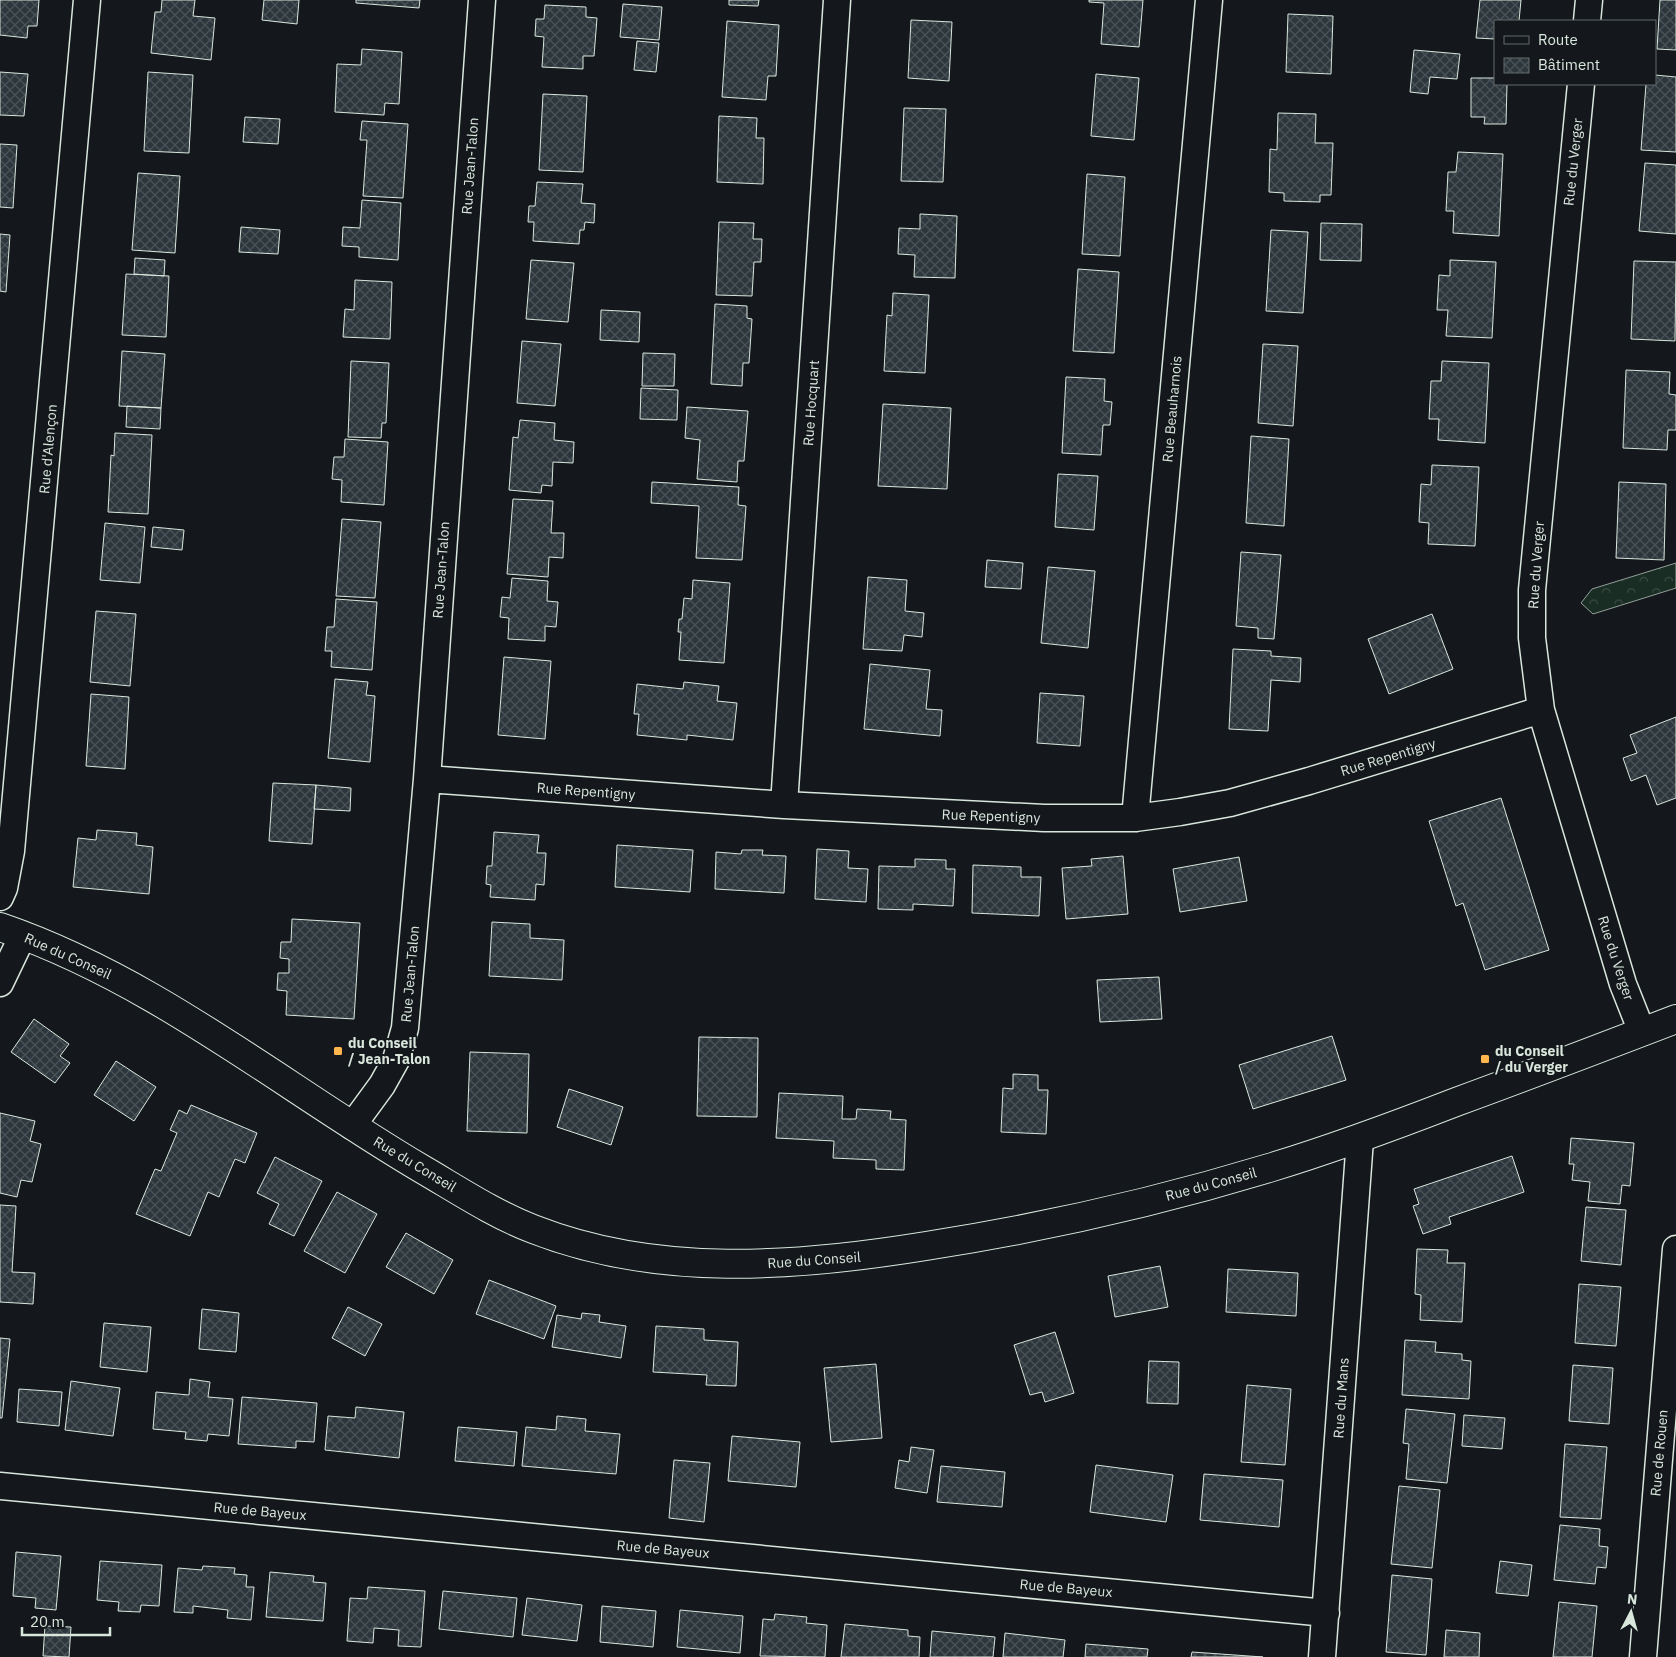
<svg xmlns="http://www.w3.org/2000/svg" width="1676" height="1657" font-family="'IBM Plex Sans',sans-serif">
<defs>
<pattern id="forest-crowns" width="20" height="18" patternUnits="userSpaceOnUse" patternTransform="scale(1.25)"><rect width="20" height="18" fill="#1a2d24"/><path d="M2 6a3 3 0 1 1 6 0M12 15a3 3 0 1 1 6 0" fill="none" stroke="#3b4b43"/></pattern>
<pattern id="building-cross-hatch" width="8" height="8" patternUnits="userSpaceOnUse" patternTransform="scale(1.25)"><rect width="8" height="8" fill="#2c363c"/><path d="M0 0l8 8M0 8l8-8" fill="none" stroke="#4a5358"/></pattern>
</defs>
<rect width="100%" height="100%" fill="#14181c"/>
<path fill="url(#forest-crowns)" stroke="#939e99" d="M1676,563V588L1593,614L1581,603L1592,589Z"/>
<path fill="url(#building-cross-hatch)" stroke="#d8e6dc" d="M0,0H39L37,26H28L27,38L0,35Z
M162,0H195L193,16L215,18L211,60L151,53L155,12H161Z
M264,0H299L297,24L262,20Z
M356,0H420L419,8L356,3Z
M729,0H759L758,6L729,5Z
M1089,0H1143L1139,47L1101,44L1104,3L1089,2Z
M1480,0H1521L1519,21H1495V39L1476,38Z
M1660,0H1676V50L1657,49Z
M623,4L662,7L659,40L620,37Z
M545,5L586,7V17L597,18L594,56H583V69L542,67L544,37L535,36L536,19H544Z
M1288,14L1333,16L1331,74L1286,72Z
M911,20L952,22L949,81L908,78Z
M727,21L779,25L776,76H768L766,100L722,97Z
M637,41L659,43L656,72L634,70Z
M362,49L402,52L399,104L385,103L384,115L335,112L337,64L361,65Z
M1414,50L1460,54L1457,79L1430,77L1428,94L1410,92Z
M0,72L28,74L24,116L0,115Z
M148,72L193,75L189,153L144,151Z
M1096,74L1139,78L1134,140L1091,136Z
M1655,75L1676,77V152L1641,150L1646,84H1655Z
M1471,78H1495V84H1507L1506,124H1484L1485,117H1471Z
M543,94L587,96L583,172L539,170Z
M904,108L946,109L943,182L901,181Z
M1278,113L1316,114L1315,143H1333L1331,195H1320V202L1284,201V193L1269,192L1270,149L1277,150Z
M719,116L757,118L756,138H764L763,184L717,182Z
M245,117L280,119L278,144L243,142Z
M362,121L408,124L403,198L363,196L367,140H360Z
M0,144L17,145L13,208L0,207Z
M1458,152L1503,154L1499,236L1453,233L1454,211H1446L1448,172H1456Z
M1645,163L1676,165V234L1639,231Z
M138,173L180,176L175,253L132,250Z
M1087,174L1125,177L1120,256L1082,254Z
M537,182L583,184L581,203L595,204L594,223L585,222L584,230H580L579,244L533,241L534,222H528L529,206H535Z
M362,200L401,203L398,260L359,257V247L342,246L343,227L360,228Z
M920,214L957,216L955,278L914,277L915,255L898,254L899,228L920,229Z
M719,222L754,223L753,239H762L761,262H754L752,296L716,295Z
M1321,223L1362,224L1361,261L1320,260Z
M241,227L280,230L278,254L239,252Z
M1271,230L1308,232L1303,313L1266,311Z
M0,234L10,235L6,292L0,291Z
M135,258L165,260L164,276L134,274Z
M531,260L574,263L568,322L526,319Z
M1450,260L1496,262L1492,338L1446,336L1448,310H1437L1439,275L1450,276Z
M1634,261L1676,262L1675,341L1631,339Z
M1078,269L1119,272L1114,353L1073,351Z
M126,274L169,276L166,337L122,335Z
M355,280L392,282L390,339L343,337L345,309L354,310Z
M893,293L929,295L925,373L884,371L887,315L892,316Z
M715,304L747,306V318L752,319L749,363H743L742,386L711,384Z
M601,310L640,312L639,342L600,340Z
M522,341L561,344L555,406L517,403Z
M1263,344L1298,346L1293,426L1258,423Z
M122,351L165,354L161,408L119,406Z
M643,353L675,354L674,386H642Z
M351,361L389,363L386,423H382L381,438L348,437Z
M1442,361L1489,363L1485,443L1438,440L1439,419H1429L1431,381H1441Z
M1626,370L1670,372L1669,394L1676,395V430H1668L1667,450L1623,448Z
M1066,377L1105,379L1104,401L1112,402L1110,425H1103L1101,455L1062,453Z
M641,388L678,390L677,420L640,419Z
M883,404L951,408L947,489L878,486Z
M127,406L161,408L160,429L126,427Z
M687,407L748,411L744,461H738L737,482L697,479L700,440L685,438Z
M520,420L555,423L554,440L574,442L573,463L553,462L552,486L542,485L541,493L509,490L513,437L518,438Z
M115,433L152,435L148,514L108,512L111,455L114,456Z
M1251,436L1289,439L1284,526L1246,523Z
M345,439L388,442L384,505L341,502L342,480L332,479L334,457H344Z
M1432,465L1479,467L1475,546L1428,544L1429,523L1419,522L1421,484L1431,485Z
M1058,474L1098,476L1094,530L1055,527Z
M652,482L739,487L738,505L746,506L742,560L696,558L699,506L651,503Z
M1619,482L1666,484L1664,560L1616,558Z
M513,499L553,501L551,533H564L563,558L549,557L548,577L507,574Z
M342,519L381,522L375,598L336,596Z
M105,523L145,527L140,583L100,580Z
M153,527L184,530L182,550L151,547Z
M1241,552L1281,555L1274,639L1258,638V628L1236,626Z
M987,560L1023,563L1021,589L985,587Z
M1048,567L1095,571L1088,648L1041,643Z
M868,577L907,580L905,611L924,613L922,637L904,635L902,651L863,649Z
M512,578L548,581L547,601L558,602L556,627L545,626V641L508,639L509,618L500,617L502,597L510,598Z
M693,580L730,583L724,663L679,660L681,632H678L679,619H682L684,598L692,599Z
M336,599L377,602L372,670L331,667L332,651H325L327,627H334Z
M96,611L136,614L130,686L90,682Z
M1432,614L1453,669L1389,694L1368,639Z
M1233,649L1271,651V656L1301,658L1300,682L1271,680L1268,731L1229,729Z
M504,657L551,661L545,739L498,735Z
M870,664L930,670L926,709L942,710L940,736L864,729Z
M335,679L368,682L366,695L375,696L370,762L328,758Z
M684,682L719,686L717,701L737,703L733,740L687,735V740L637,735L639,714H634L637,684L683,689Z
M1040,693L1084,696L1080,746L1037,743Z
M91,694L129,697L125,769L86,766Z
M1676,717V798L1657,805L1646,775L1631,781L1623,758L1637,753L1630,735Z
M273,783L316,785L312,844L269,841Z
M316,785L351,788L350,811L314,809Z
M1501,798L1549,950L1485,970L1463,903L1456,906L1429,821Z
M97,830L137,833L136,845L153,847L149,894L73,887L78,838L96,840Z
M494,832L539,835L537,853H546L544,885L536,884L535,900L490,897L491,885L486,884L487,866H492Z
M617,845L693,850L690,892L615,887Z
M817,849L849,851L848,868L868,869L866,902L815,899Z
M742,850H763L762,855L786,856L784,893L715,889L716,852L741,854Z
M1123,856L1128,914L1066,919L1062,868L1092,866L1091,859Z
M1239,857L1247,901L1180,912L1173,869Z
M915,859L946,860V869H955L953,906L913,904V910L878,909L879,866L915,867Z
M973,865L1021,867V877H1041L1039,916L972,913Z
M292,919L360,923L354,1019L286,1015L287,991L277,990L278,973H289V959L280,958L281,942H291Z
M492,922L530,924V938L564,940L562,980L489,976Z
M1159,977L1162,1019L1100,1022L1097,980Z
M34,1019L69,1044L60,1056L70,1063L55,1083L11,1052Z
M1332,1036L1346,1080L1253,1109L1239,1065Z
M699,1037L758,1038L757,1117L697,1116Z
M470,1052L529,1054L527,1133L467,1131Z
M116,1061L156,1087L134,1121L94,1095Z
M1013,1074L1038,1075V1090H1048L1046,1134L1001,1132L1003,1088L1013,1089Z
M569,1089L623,1107L611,1145L557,1127Z
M779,1093L843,1096L842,1119H856L857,1109L891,1111L890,1119L906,1120L904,1170L876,1169V1160L833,1158L834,1141L776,1138Z
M191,1105L257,1133L245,1163L235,1159L219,1197L208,1192L190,1236L136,1214L155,1169L161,1171L177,1133L170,1130L179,1110L187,1114Z
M0,1113L35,1121L30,1141L41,1144L32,1182L21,1180L17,1197L0,1193Z
M1571,1138L1634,1143L1630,1186L1622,1185L1620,1204L1588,1201L1590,1182L1572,1180L1574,1164H1569Z
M1512,1156L1524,1192L1449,1217L1451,1224L1423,1234L1413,1206L1419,1204L1414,1189Z
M275,1157L322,1181L294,1236L269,1224L279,1204L257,1193Z
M337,1192L377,1214L345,1273L304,1251Z
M0,1205L16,1206L12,1272L35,1273L33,1304L0,1302Z
M1586,1207L1626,1210L1621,1265L1581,1261Z
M406,1233L453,1260L434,1294L386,1267Z
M1417,1249L1448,1250L1447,1263H1465L1462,1322L1420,1320L1421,1295L1415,1294Z
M1160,1266L1168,1307L1115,1317L1108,1276Z
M1228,1269L1298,1273L1296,1316L1226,1312Z
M489,1280L556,1306L544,1339L476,1314Z
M1579,1284L1621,1287L1616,1346L1575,1343Z
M348,1307L382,1324L365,1356L332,1338Z
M202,1309L239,1313L236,1352L199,1349Z
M582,1313L600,1315L599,1322L626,1326L621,1358L552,1347L557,1315L581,1319Z
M104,1323L151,1327L147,1372L100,1367Z
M656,1326L704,1329V1340L738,1342L736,1386L706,1385L707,1375L653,1372Z
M1055,1332L1074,1393L1045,1402L1042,1392L1030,1395L1014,1345Z
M0,1338L10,1339L2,1418H0Z
M1405,1340L1436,1342L1435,1352L1462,1354V1360L1471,1361L1469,1399L1402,1395Z
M1149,1361L1179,1362L1178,1404L1147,1403Z
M876,1364L882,1438L831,1442L824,1368Z
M1573,1365L1613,1368L1609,1424L1569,1421Z
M190,1379L210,1382L208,1397L233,1399L229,1436L208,1434L207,1441L185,1439L186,1432L153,1429L156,1392L189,1395Z
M71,1381L120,1388L113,1436L65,1430Z
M1247,1385L1291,1389L1285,1465L1241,1462Z
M19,1389L62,1392L59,1426L17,1422Z
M242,1397L317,1403L314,1442L296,1441V1448L238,1444Z
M356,1407L404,1412L399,1458L325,1450L328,1416L355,1418Z
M1406,1409L1455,1414L1447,1483L1406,1479L1409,1444L1403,1443Z
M1464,1415L1505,1418L1502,1449L1462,1446Z
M557,1416L586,1419L585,1431L620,1434L616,1474L522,1466L526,1427L556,1430Z
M458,1427L517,1432L514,1466L455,1461Z
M732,1436L800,1442L796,1487L728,1481Z
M1565,1444L1607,1447L1601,1519L1560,1517Z
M911,1447L934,1450L927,1493L895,1488L899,1460L909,1462Z
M674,1460L710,1463L704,1522L669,1518Z
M1096,1465L1173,1475L1166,1522L1090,1512Z
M941,1466L1005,1472L1002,1507L937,1502Z
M1204,1474L1283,1480L1279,1527L1200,1520Z
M1399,1486L1440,1490L1432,1568L1391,1564Z
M1560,1525L1600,1529L1599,1546L1608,1547L1606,1568L1597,1567L1595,1584L1554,1580Z
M16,1552L61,1556L56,1610L35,1608L36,1598L13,1596Z
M100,1561L162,1565L159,1606L141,1605L140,1612L118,1611L119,1602L97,1600Z
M1500,1561L1532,1565L1528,1596L1496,1593Z
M203,1566L235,1568L234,1574L247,1575L246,1587H254L251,1620L227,1618L228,1610L193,1606V1613L174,1612L178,1568L202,1570Z
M270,1572L314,1576L313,1582L326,1583L323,1621L266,1617Z
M1392,1575L1432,1579L1426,1655L1386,1652Z
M368,1587L425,1591L421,1647L398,1646L399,1630L374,1628L373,1643L347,1641L350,1598L367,1599Z
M443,1591L517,1598L513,1637L439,1629Z
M527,1598L582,1605L577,1641L522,1635Z
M1559,1602L1597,1606L1592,1657H1553Z
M602,1606L656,1611L653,1647L600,1642Z
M680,1610L743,1616L740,1653L677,1647Z
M775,1614L807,1617L806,1623L827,1625L825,1657L760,1656L763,1619L774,1620Z
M845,1624L908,1630V1636L920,1637L919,1657H841Z
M45,1626L71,1627L69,1657L43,1656Z
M1446,1630L1480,1633L1479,1657H1444Z
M932,1631L995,1637L993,1657H930Z
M1005,1633L1065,1640L1063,1657H1003Z
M1086,1644L1148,1649L1147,1657H1085Z
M1192,1652L1263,1657H1191Z"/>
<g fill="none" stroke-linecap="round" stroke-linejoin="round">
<g stroke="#d8e6dc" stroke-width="29">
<path id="street" d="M1587,21L1589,0
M1581,84L1532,590V638L1541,710L1623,984L1642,1032
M427,779L784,805L1044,818H1135L1180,812L1230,803L1309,781L1541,710
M784,805L837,0
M1135,818L1209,0
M0,897L4,888L11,851L87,0
M0,983L23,935
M352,1126L382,1085L396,1060L405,1028L427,779L482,0
M0,1486L1326,1613
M1322,1657L1360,1139
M1643,1657L1676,1249"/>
</g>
<g stroke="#d8e6dc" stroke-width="30">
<path id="secondary" d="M0,927C155,980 283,1087 422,1169C458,1190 494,1214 533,1229C658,1278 796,1267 926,1246C1042,1228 1157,1202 1269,1168C1332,1149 1394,1126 1456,1102C1530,1075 1603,1047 1676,1019"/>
</g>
<use href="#street" stroke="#14181c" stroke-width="26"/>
<use href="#secondary" stroke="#14181c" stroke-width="28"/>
</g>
<g fill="#ffb74d" stroke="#14181c" stroke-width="2">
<rect x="333" y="1046" width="10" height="10" rx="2.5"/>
<rect x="1480" y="1054" width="10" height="10" rx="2.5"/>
</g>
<g text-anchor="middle" stroke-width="4" stroke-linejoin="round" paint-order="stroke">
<g font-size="14" fill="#d8e6dc" stroke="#14181c">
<text transform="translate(1573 162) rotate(-84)" y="5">Rue du Verger</text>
<text transform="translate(470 166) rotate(-86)" y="5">Rue Jean-Talon</text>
<text transform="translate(811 403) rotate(-86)" y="5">Rue Hocquart</text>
<text transform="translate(1172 409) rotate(-85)" y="5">Rue Beauharnois</text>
<text transform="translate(48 449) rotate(-85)" y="5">Rue d'Alençon</text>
<text transform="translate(1536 565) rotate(-86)" y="5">Rue du Verger</text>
<text transform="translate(441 570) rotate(-86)" y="5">Rue Jean-Talon</text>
<text transform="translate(1388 757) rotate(-17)" y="5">Rue Repentigny</text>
<text transform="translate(586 791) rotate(4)" y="5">Rue Repentigny</text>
<text transform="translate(991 816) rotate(2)" y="5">Rue Repentigny</text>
<text transform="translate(68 956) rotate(24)" y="5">Rue du Conseil</text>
<text transform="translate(1616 958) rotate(72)" y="5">Rue du Verger</text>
<text transform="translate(410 974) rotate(-85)" y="5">Rue Jean-Talon</text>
<text transform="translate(415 1164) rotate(31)" y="5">Rue du Conseil</text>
<text transform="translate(1211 1184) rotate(-15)" y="5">Rue du Conseil</text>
<text transform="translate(814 1260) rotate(-4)" y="5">Rue du Conseil</text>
<text transform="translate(1341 1398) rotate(-86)" y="5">Rue du Mans</text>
<text transform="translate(1659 1453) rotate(-85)" y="5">Rue de Rouen</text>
<text transform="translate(260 1511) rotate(5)" y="5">Rue de Bayeux</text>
<text transform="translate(663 1549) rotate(5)" y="5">Rue de Bayeux</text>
<text transform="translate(1066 1588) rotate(5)" y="5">Rue de Bayeux</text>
</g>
<g font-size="14" font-weight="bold" fill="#d8e6dc" stroke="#14181c" text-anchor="start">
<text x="348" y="1048">du Conseil<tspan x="348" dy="16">/ Jean-Talon</tspan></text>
<text x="1495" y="1056">du Conseil<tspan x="1495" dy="16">/ du Verger</tspan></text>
</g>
</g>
<rect x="1494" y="20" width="162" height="65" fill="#14181c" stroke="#626a69"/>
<rect x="1504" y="36" width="25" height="8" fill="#14181c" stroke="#626a69"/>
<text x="1538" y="45" font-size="15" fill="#d8e6dc">Route</text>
<rect x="1504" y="58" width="25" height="15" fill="url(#building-cross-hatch)" stroke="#626a69"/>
<text x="1538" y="70" font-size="15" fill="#d8e6dc">Bâtiment</text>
<g transform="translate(1631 1612) rotate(6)" stroke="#14181c" stroke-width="4" paint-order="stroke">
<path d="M0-4L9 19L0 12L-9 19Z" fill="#d8e6dc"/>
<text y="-8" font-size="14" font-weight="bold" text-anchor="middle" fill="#d8e6dc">N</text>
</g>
<path d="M22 1627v8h88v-8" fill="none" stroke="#d8e6dc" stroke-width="2.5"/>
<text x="30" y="1627" font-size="15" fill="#d8e6dc" stroke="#14181c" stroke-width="4" paint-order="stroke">20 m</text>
</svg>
